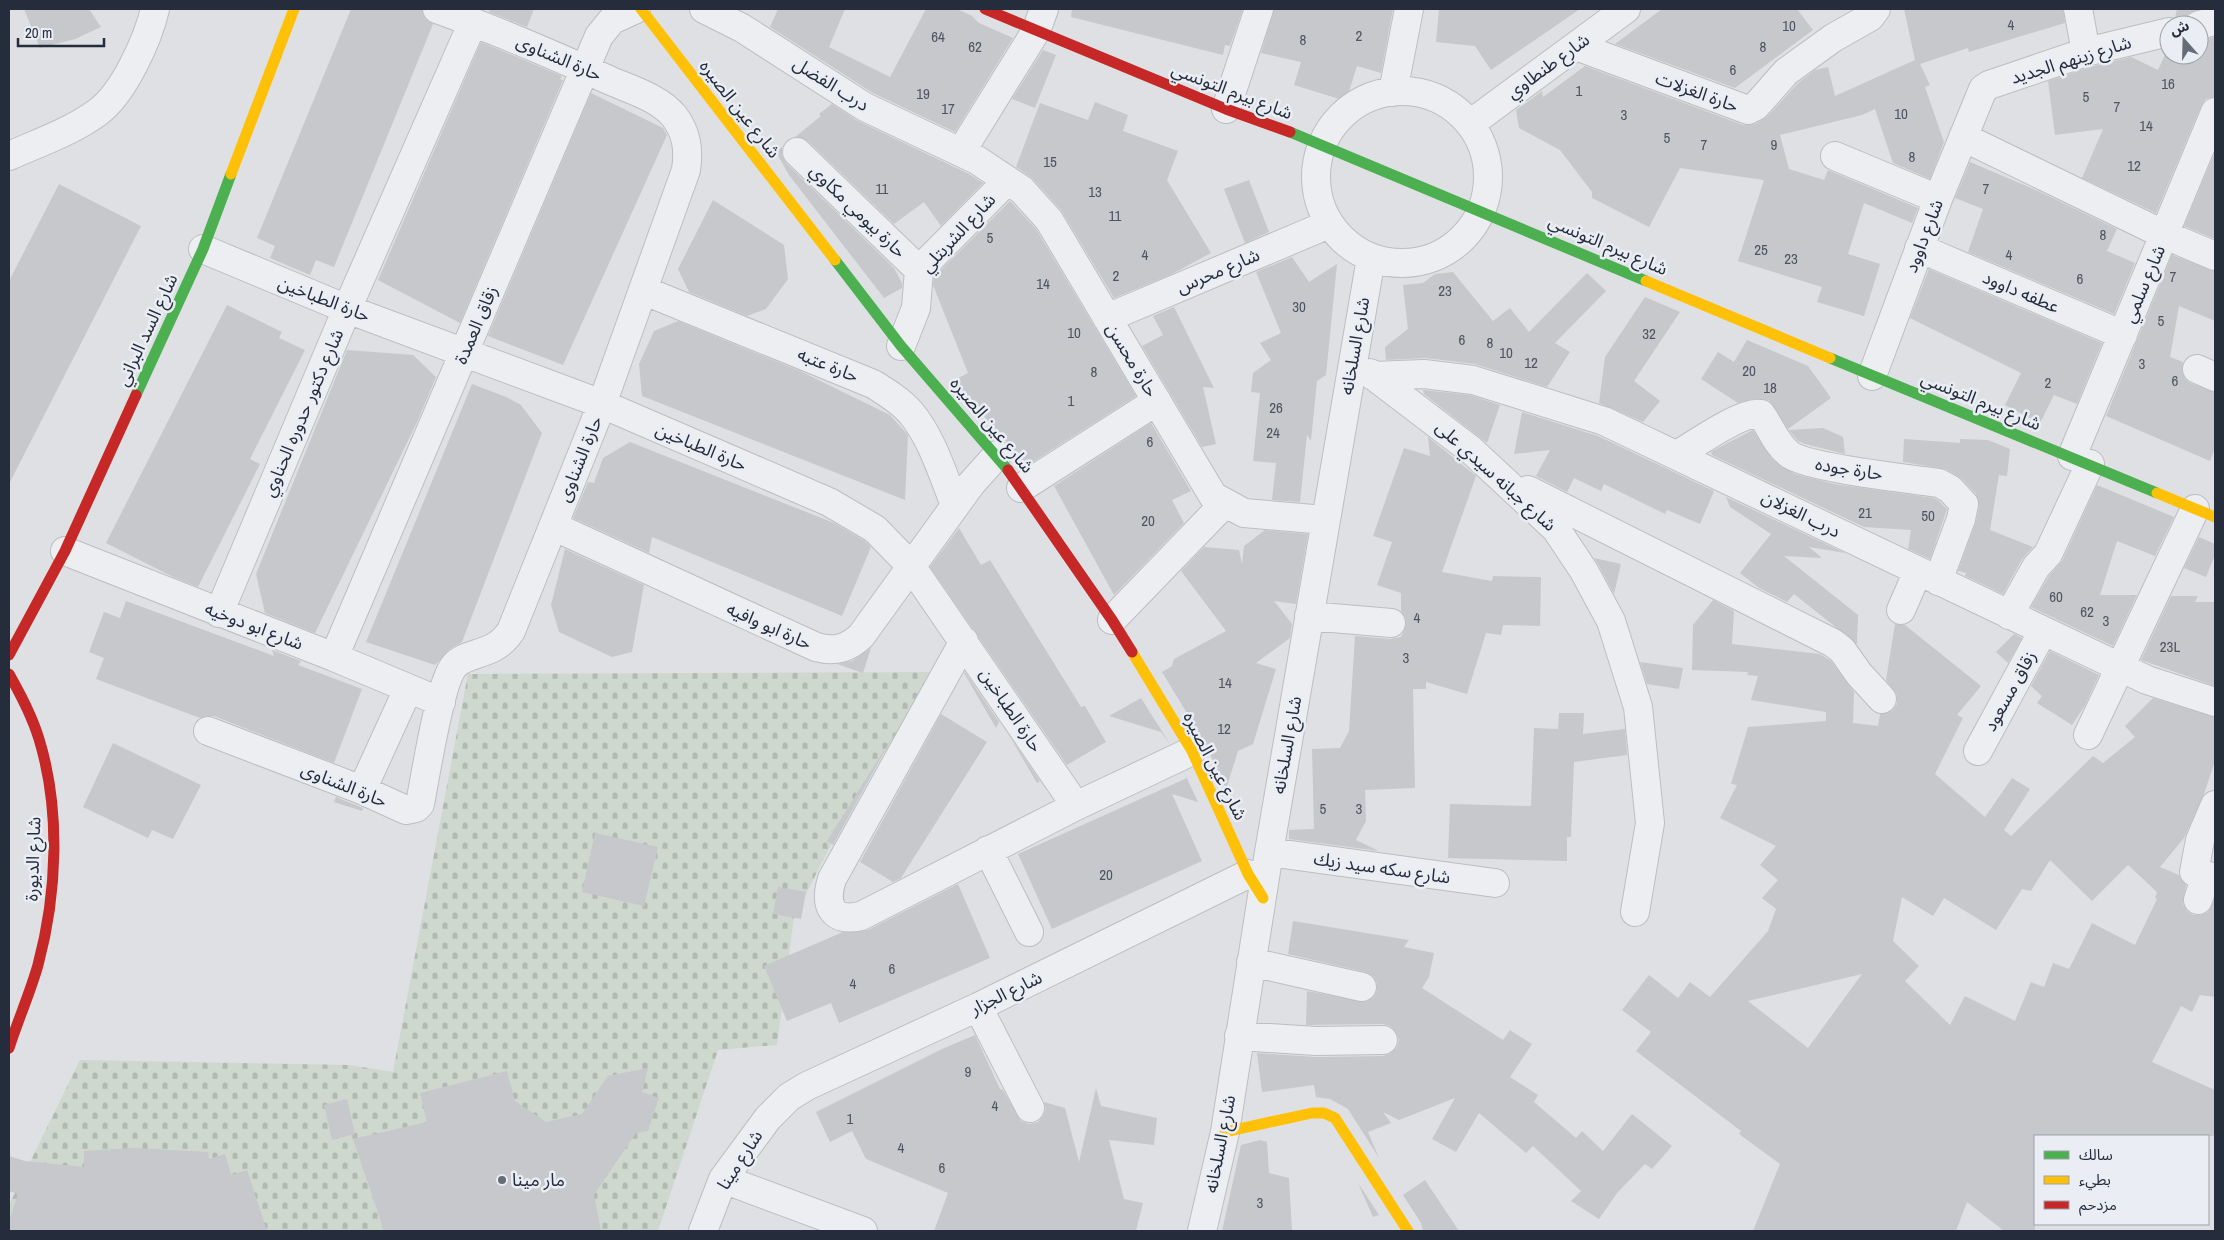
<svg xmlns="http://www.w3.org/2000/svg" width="2224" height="1240" font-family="'Archivo Narrow','Noto Sans Arabic',sans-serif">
<defs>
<pattern id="cemetery-stones" width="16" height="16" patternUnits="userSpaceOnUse" patternTransform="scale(1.25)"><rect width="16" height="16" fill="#ced8ce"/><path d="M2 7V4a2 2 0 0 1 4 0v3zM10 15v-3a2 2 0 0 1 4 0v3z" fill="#b1bab2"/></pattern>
</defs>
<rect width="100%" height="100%" fill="#dee0e3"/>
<path fill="url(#cemetery-stones)" d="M935,672L852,804L794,917L777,1045L718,1050L658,1231H9V1205L80,1060L349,1065L393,1072L468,674Z"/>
<path fill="#c6c8cb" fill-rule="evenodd" d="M24,9H89L101,27L75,39L40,48Z
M351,9H422L425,19L433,24L334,267L316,260L310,275L270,258L275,246L257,238Z
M490,9H534L527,27L489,12Z
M778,9H845L829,47L890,77L926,9H957L972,16L979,23L1013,38L955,132L873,93L770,27Z
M1072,9H1243L1230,46L1225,45L1223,55L1071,17Z
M1274,9H1393L1381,73L1357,66L1346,101L1294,85L1301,62L1261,53Z
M1439,9H1580L1491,70L1475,46L1436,42Z
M1662,9H1797L1813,30L1735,88L1615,44Z
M1904,9H2063L2065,23L1969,52L1968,48L1920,64L1930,85L1925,87L1944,142L1930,179L1893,163L1875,109L1862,115L1780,135L1789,169L1824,180L1828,170L1918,208L1912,223L1864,203L1848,254L1880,264L1864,316L1817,302L1822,287L1738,261L1764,180L1680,168L1649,227L1592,198V192L1560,150L1519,128L1516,110L1542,91L1543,97L1585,66L1743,125L1755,124L1767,117L1797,84L1815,70L1828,67L1835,96L1915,60Z
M2177,9H2200L2188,14L2184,25L2175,18Z
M2215,37V97L2206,99L2201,106L2156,213L2082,178L2103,129L2055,135L2048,81L2090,67L2131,57L2158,70L2168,48L2169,55H2199V40Z
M481,42L562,76L560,79L563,80L460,323L378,280Z
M1043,50L1056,55L1035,108L1012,99Z
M591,93L663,128L667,135L563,365L488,336Z
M1095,102L1128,115L1123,131L1178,151L1167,180L1211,253L1172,274L1114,298L1061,210L1033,179L1016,167L1040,103L1088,120Z
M832,104L858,121L969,174L983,183L941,226L924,202L894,224L808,141L795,137L821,116L819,114Z
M782,147V156L786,163L894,268L902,283V288L884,298L789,175L776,152Z
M2215,152V239L2184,226Z
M1970,162L2038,191L2117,229L2107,251L2135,263L2114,314L1968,252L1983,209L1955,198Z
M1249,180L1269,232L1245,243L1224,189Z
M59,184L141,226L9,484V281Z
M713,200L784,245L788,279L766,309L747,316L689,292L678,269Z
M1010,201L1036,229L1136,396L1025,467L1009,445L953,381L968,373L933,285L934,277Z
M2172,255L2215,271V321L2179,306L2170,357L2183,362L2182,371L2185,379L2190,383L2215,392V448L2210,461L2106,416Z
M1292,257L1309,282L1337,264L1326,375L1317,381L1311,441L1307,435L1300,502L1272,500L1276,463L1253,461L1260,393L1251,392L1253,373L1271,360L1260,343L1281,333L1256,272Z
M1929,269L2102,343L2077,404L2054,395L2040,423L2005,405L2021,373L1910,318Z
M1453,272L1493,321L1510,308L1529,332L1587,273L1606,291L1555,343L1570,352L1547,387L1475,364L1426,358L1386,360L1385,347L1408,329L1403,285L1423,283L1435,274Z
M1645,297L1680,312L1634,381L1660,401L1643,422L1599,403L1605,357Z
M227,305L282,332L279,338L305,350L250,459L260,464L198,587L173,577L106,543Z
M1174,307L1214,388L1203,387L1216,444L1202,447L1142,346L1163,335L1153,316Z
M678,321L800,371L890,415L908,435L905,500L642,396L639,364L654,331Z
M1747,340L1808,366L1831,398L1788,429L1769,400L1753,399L1738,403L1701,379L1718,352L1734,362Z
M347,350L413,355L436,377L418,420L315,633L265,613L256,574Z
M472,384L506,397L521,405L542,433L462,642L450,649L435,665L366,642Z
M1423,390L1470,395L1500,405L1487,443L1424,394Z
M1522,412L1598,436L1714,491L1700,524L1667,510L1665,514L1604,484L1601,491L1574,478L1567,492L1536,476L1550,450L1514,454Z
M1151,423L1191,491L1172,500L1184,523L1114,595L1054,486Z
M1823,428L1843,437L1845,454L1805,444L1798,441L1789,430Z
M1753,430L1773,460L1795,474L1834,484L1934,498L1940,502L1947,509L1930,559L1908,549L1911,530L1864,527L1712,455L1711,452L1714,450Z
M1428,437L1476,476L1442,572L1492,581L1493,576L1541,577L1540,626L1503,625L1501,635L1486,633L1467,694L1426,682V689H1413L1415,788L1365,790L1366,821L1356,840L1379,851L1289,839V830L1314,829L1312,749L1340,748L1349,731L1355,636L1390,639L1401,637L1406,625L1405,617L1401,611V593L1377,585L1392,542L1373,536L1404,448L1430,456Z
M1904,439L1960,443V439L1988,440L2010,449L2007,476L1999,475L1990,530L2033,547L2022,559L2003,594L1965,576L1966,573L1958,571L1976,522L1979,507L1976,494L1961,478L1946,469L1903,462Z
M630,442L834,523L865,541L871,547L842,616L652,537L649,553L573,518L588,482L594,483L603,458Z
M2097,485L2174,517L2155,556L2117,541L2100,595H2137L2113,646L2031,607L2049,576L2062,561Z
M1726,497L1845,553L1809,547L1822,558L1784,556L1858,615L1857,644L1794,594L1787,602L1759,588L1740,573L1771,534L1730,507Z
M959,528L981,565L990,560L1081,707L1085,706L1106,742L1067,765L930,567Z
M1265,530L1308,534L1296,604L1274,601L1292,624L1290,638L1256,663L1276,669L1253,744L1238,751L1226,789L1205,743L1162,672L1172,666L1174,659L1226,631L1181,571L1204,547L1239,550L1242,564L1244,546Z
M2199,537L2215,544V555L2206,577L2184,568Z
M565,549L644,585L632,652L612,657L559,632L551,605Z
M1594,558L1621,564L1614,594L1598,564Z
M2171,596H2198L2195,602H2215V686L2141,660Z
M1713,600L1734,611L1732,644L1820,654L1831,661L1854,692L1853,723L1878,726L1880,714L1892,711L1897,704V695L1886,680L1895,624L1905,625L1981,686L1957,715L1963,718L1935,774L1985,817L2012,778L2030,789L2004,830L2011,836L2093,756L2103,763L2135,737L2125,726L2153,698L2215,717V761L2204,794L2184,838L2160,867L2179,875L2186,885L2183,904L2187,911L2193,915H2201L2208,912L2215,898V997L2200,995L2192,1012L2181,1006L2152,1062L2215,1090V1136H2035V1231H2004L1967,1202L1956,1231H1753L1780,1164L1739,1134L1741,1131L1636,1051L1651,1032L1622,1010L1649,975L1678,998L1690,982L1710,997L1768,931L1776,909L1762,898L1778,880L1760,865L1776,846L1720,818L1737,785L1731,784L1748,727L1826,721V712L1751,700L1758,676L1747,675L1748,672L1692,670L1693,625ZM2050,860L2092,901L2128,865L2157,892L2155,898L2157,899L2135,945L2092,923L2069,969L2053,963L2044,987L2031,982L2015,1021L1965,996L1950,1025L1905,981L1919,966L1893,941L1902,897L1933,916L1944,898L1996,930L2022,889L2031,891ZM1862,974L1808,1048L1748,1001Z
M126,601L274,656L272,650L301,661L298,665L362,689L334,763L214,716L200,718L96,679L104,658L89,652L104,612L120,618Z
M2014,634L2022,638L2008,663L1996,652Z
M871,648L863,673L837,664L852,661Z
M2050,651L2099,675L2084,707L2072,725L2037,703L2042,696L2031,686Z
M1640,662L1683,668L1679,689L1647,684Z
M965,672L999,722L996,728L964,673Z
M1141,698L1170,744L1161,732L1109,716Z
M1559,713H1584L1583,734L1625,729L1627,755L1574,762L1571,837H1567V861L1448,858L1450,804L1531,806L1534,728L1558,729Z
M941,714L987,742L901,878L893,882L860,862Z
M893,736L833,845L827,841Z
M1010,737L1040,781L1037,783Z
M113,743L201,785L173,839L152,830L148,838L83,807Z
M1184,772L1198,802L1172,794L1202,861L1052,929L1018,854L1187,778Z
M336,797L363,808L362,811L334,802Z
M595,833L658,847L644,906L582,892Z
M958,884L990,958L839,1023L831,1003L787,1021L764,966L843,932L868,930Z
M778,887L806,892L801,919L773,914Z
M1293,921L1409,940L1404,947L1434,953L1429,977L1422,988L1503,1040L1510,1030L1532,1044L1510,1077L1538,1095L1534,1102L1576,1138L1582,1131L1603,1151L1632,1114L1672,1146L1652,1169L1645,1164L1617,1193L1599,1219L1571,1201L1581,1191L1533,1146L1526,1153L1479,1113L1456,1152L1432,1139L1455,1098L1399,1120L1383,1112L1391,1123L1368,1132L1379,1158L1348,1109L1330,1099L1316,1097L1314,1085L1262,1092L1257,1053L1316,1057L1383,1056L1391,1053L1397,1047L1399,1040L1396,1032L1390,1026L1383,1024L1306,1025L1307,991L1366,1002L1374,997L1377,990V983L1373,976L1365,972L1288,954Z
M975,1035L1000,1089L1003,1090L1021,1121L1029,1124L1038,1122L1043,1116L1046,1109L1044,1102L1065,1108L1079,1162L1096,1088L1101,1106L1157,1118L1154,1145L1109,1140L1124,1199L1143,1203L1136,1231H934L948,1193L866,1159L852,1131L830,1142L816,1112L942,1049Z
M648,1068L642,1092L659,1098L648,1131L636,1133L594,1195L601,1231H384L353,1139L427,1122L420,1093L507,1071L515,1101L546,1122L582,1114L608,1076Z
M347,1099L355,1134L332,1140L324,1105Z
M1260,1140L1267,1142L1269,1173L1289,1178L1292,1231H1222L1241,1145Z
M134,1148L208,1152L209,1159L225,1154L231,1175L247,1170L267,1231H9V1221L18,1194L9,1191V1156L25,1161L84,1167V1151Z
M1425,1180L1459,1231H1423L1421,1223L1403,1195Z
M1358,1183L1379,1215L1373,1217Z"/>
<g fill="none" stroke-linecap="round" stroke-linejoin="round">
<g stroke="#bcbec1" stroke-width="30">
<path id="street" d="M704,9L742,28L865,107L977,160L1022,190L1049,220L1213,496L1244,513L1325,520
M2078,9L2086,52
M2199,25L2215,21
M1576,46L1748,110L1756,106L1786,72L1833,38L1870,17L1876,9
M1316 177a86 86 0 1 1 172 0a86 86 0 1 1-172 0Z
M1393,92L1409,9
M1226,109L1259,9
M1470,124L1626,9
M1963,137L2165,235L2215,256
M797,152L919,270
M961,152L1036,31L1044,9
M9,156C38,143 73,131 98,112C124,93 148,39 155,9
M1835,156L1938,199
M1919,248L2123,335
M203,249L347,309L602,404L829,502L875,529L911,566L1076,806
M645,291L873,384C886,392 901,401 911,413C932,438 943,475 955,505
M1107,318L1329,224
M901,346L916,308L919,270L1007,181
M2197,369L2215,377
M1370,373L1471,450L1556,529L1584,571L1611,621L1638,707L1650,823L1635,912
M1373,376L1424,374L1473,380L1604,421L2147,680L2215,702
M1872,376L1938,199L1983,89L1989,85L2086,52L2169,32
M1677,455C1694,445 1743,410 1761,414C1772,429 1774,441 1789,454C1807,468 1911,479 1939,483L1950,489L1964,504L1961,519L1938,581
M2072,456L2215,112
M1021,488L1157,401
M1528,490L1833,643L1842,650L1859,674L1882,699
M553,526L816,647C834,652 847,649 861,636L971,484L997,455
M65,551L334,657L441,702
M1901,610L1918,571
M219,613L347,309L473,22
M2009,615L2036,567L2048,554L2090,464
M1309,616L1391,623
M1112,620L1225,503
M964,641L832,879C824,904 831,923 861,916L1076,806L1192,751
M334,657L599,36L612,20L636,9
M208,731L362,790L406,810L416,808L420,804C425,778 440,682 454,666C468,650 493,658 511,631L602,404L686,170C689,150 687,133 674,116C659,98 632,90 611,81C554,55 496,30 437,9
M2088,735L2195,509
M1978,751L2043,631
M362,790L408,689
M2215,805L2200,840L2194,872L2215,878
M988,850L1029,932
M1269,852L1495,883
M2198,900L2206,876
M1251,962L1362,987
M978,1007L1030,1108
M1239,1036L1316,1041L1383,1040
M723,1179L863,1231
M703,1231L723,1179L768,1118L789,1097L807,1086L978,1007L1248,874
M1202,1231L1225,1132L1269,852L1371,258"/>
</g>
<use href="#street" stroke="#edeef1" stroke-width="28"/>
<path stroke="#4caf50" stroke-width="11" d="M1290,132L1646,281
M835,260L901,346L1008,470
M1830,358L2157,493
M136,395L203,249L231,174"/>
<path stroke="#ffc107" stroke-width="11" d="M641,9L835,260
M231,174L294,9
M1646,281L1830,358
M2157,493L2215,517
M1132,652L1192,751L1248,874L1263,898
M1225,1132L1312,1113H1324L1335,1118L1408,1231"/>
<path stroke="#c62828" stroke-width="11" d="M985,9L1226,109L1290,132
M1008,470L1112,620L1132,652
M9,655L65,551L136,395
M9,674C21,695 32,716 39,739C61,811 57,894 38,965C30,993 18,1020 9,1048"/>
</g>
<circle fill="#666c77" stroke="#eaeef4" stroke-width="2" cx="502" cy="1180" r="5"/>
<g text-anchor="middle" stroke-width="5" stroke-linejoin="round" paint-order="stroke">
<g font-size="15" fill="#4e5461">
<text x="2011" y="30">4</text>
<text x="1789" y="31">10</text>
<text x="1359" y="41">2</text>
<text x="938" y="42">64</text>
<text x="1303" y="45">8</text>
<text x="975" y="52">62</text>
<text x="1763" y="52">8</text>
<text x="1733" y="75">6</text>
<text x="2168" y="89">16</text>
<text x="1579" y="96">1</text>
<text x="923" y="99">19</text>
<text x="2086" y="102">5</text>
<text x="2117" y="112">7</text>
<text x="948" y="114">17</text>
<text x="1901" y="119">10</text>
<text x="1624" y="120">3</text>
<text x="2146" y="131">14</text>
<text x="1667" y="143">5</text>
<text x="1704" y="150">7</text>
<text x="1774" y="150">9</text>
<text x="1912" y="162">8</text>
<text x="1050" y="167">15</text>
<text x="2134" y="171">12</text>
<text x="882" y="194">11</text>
<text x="1986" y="194">7</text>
<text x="1095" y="197">13</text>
<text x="1115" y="221">11</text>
<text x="2103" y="240">8</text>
<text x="990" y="243">5</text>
<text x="1761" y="255">25</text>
<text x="1145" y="260">4</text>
<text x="2009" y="260">4</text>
<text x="1791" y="264">23</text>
<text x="1116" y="281">2</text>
<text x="2173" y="282">7</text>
<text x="2080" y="284">6</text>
<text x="1043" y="289">14</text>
<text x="1445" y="296">23</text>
<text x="1299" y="312">30</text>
<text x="2161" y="326">5</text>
<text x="1074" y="338">10</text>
<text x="1649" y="339">32</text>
<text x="1462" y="345">6</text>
<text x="1490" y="348">8</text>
<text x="1506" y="358">10</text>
<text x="1531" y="368">12</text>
<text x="2142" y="369">3</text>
<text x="1749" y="376">20</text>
<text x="1094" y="377">8</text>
<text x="2175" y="386">6</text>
<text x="2048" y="388">2</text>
<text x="1770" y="393">18</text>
<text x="1071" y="406">1</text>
<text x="1276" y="413">26</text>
<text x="1273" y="438">24</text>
<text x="1150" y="447">6</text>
<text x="1865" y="518">21</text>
<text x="1928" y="521">50</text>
<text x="1148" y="526">20</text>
<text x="2056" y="602">60</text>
<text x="2087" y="617">62</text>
<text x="1417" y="623">4</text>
<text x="2106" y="626">3</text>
<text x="2170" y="652">23L</text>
<text x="1406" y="663">3</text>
<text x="1225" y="688">14</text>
<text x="1224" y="734">12</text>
<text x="1323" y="814">5</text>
<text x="1359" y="814">3</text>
<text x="1106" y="880">20</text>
<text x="892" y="974">6</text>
<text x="853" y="989">4</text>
<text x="968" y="1077">9</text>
<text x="995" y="1111">4</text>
<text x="850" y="1124">1</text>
<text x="901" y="1153">4</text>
<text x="942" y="1173">6</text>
<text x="1260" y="1208">3</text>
</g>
<g font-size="18" fill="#252d3d" stroke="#eaeef4">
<text transform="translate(559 58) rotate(23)" y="6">حارة الشناوى</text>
<text transform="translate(2071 60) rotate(-17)" y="6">شارع زينهم الجديد</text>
<text transform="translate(1548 66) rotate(-36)" y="6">شارع طنطاوي</text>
<text transform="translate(831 84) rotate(32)" y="6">درب الفضل</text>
<text transform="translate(1232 91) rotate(21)" y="6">شارع بيرم التونسي</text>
<text transform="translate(1697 92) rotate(20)" y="6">حارة الغزلات</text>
<text transform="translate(740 109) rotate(52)" y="6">شارع عين الصيره</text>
<text transform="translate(858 211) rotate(44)" y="6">حارة بيومي مكاوي</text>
<text transform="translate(958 233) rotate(-47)" y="6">شارع الشربتلي</text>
<text transform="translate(1924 236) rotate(-69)" y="6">شارع داوود</text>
<text transform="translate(1608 245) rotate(23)" y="6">شارع بيرم التونسي</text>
<text transform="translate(1218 271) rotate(-23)" y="6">شارع محرس</text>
<text transform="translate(2144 284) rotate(-67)" y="6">شارع سلمي</text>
<text transform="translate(2021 292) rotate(23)" y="6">عطفه داوود</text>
<text transform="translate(324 299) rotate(21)" y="6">حارة الطباخين</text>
<text transform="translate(476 325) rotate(-67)" y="6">زقاق العمدة</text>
<text transform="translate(147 330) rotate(-65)" y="6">شارع السد البراني</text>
<text transform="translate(1355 346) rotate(-80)" y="6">شارع السلخانه</text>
<text transform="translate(1132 360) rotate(59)" y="6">حارة محسن</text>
<text transform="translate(828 365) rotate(22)" y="6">حارة عتبه</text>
<text transform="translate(1981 401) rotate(22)" y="6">شارع بيرم التونسي</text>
<text transform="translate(303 413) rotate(-67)" y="6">شارع دكتور حدوره الحناوي</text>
<text transform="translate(992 425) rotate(50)" y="6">شارع عين الصيره</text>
<text transform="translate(701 447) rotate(23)" y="6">حارة الطباخين</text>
<text transform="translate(580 459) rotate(-68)" y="6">حارة الشناوى</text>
<text transform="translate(1849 469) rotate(9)" y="6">حارة جوده</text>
<text transform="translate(1496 476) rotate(42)" y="6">شارع جبانه سيدي على</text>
<text transform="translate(1801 514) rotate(26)" y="6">درب الغزلان</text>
<text transform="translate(254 626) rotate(21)" y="6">شارع ابو دوخيه</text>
<text transform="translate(769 626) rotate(24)" y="6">حارة ابو وافيه</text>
<text transform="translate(2010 691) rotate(-61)" y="6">زقاق مسعود</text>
<text transform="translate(1011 710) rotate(56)" y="6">حارة الطباخين</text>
<text transform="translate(1287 745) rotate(-80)" y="6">شارع السلخانه</text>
<text transform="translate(1215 766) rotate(63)" y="6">شارع عين الصيره</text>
<text transform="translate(344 785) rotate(22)" y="6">حارة الشناوى</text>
<text transform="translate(33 859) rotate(-88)" y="6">شارع الديورة</text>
<text transform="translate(1382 868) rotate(8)" y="6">شارع سكه سيد زيك</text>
<text transform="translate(1006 993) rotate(-26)" y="6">شارع الجزار</text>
<text transform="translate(1220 1144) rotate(-79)" y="6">شارع السلخانه</text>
<text transform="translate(740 1160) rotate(-57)" y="6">شارع مينا</text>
</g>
<g font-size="18" fill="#252d3d" stroke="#eaeef4" text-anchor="start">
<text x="512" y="1186">مار مينا</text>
</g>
</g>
<rect width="2224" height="1240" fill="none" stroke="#252d3d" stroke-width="20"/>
<rect x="2034" y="1135" width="175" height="90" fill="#eaeef4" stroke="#9ba1ab"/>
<rect x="2044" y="1151" width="25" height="8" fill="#4caf50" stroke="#9ba1ab"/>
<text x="2079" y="1160" font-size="15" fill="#252d3d">سالك</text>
<rect x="2044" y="1176" width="25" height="8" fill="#ffc107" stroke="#9ba1ab"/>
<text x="2079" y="1185" font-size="15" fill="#252d3d">بطيء</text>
<rect x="2044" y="1201" width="25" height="8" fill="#c62828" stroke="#9ba1ab"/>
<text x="2079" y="1210" font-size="15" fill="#252d3d">مزدحم</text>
<g transform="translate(2184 40) rotate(340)"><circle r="24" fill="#eaeef4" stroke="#9ba1ab"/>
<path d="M0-4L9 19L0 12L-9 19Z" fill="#666c77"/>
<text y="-8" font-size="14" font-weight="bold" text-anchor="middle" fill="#252d3d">ش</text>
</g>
<path d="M18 38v8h86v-8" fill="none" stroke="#252d3d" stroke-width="2.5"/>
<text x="25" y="38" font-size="15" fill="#252d3d" stroke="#eaeef4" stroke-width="4" paint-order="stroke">20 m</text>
</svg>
